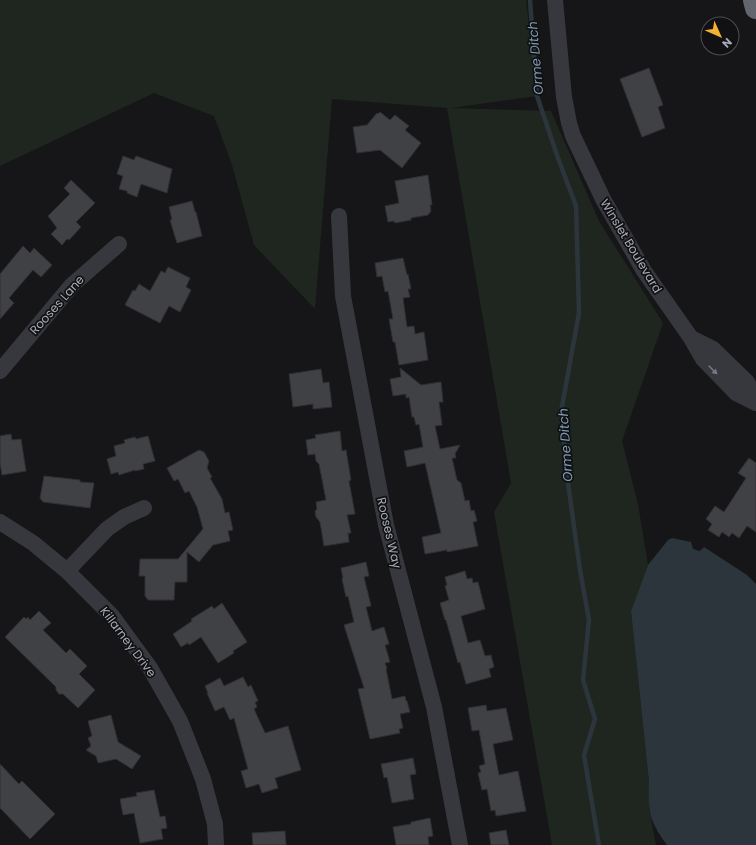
<svg xmlns="http://www.w3.org/2000/svg" width="756" height="845" font-family="Poppins,sans-serif">
<rect width="100%" height="100%" fill="#161618"/>
<path fill="#1e261f" d="M0,0H526L537,96L451,108L551,111L599,221L663,323L622,441L638,504L648,565L631,611L649,782V808L656,845H552L494,512L511,483L447,108L332,99L315,309L254,245L232,165L214,116L154,93L0,166Z"/>
<path fill="#2c353c" d="M672,538L691,542L693,549L700,551L704,547L747,575L756,584V845H667C649,820 648,813 649,782L631,611L648,565L668,540Z"/>
<g fill="none" stroke-linecap="round" stroke-linejoin="round">
<path stroke="#2c353c" stroke-width="4.5" d="M530,0L537,96L558,158L576,206L579,313L561,412L568,483L580,570L589,620L583,680L595,719L584,755L599,845"/>
</g>
<path fill="#404145" stroke="#303034" d="M649,68L663,105L658,107L665,128L642,137L620,79Z
M380,112L390,120L395,115L409,126L405,130L421,143L402,168L380,150L357,153L353,127L367,125L377,113L378,114Z
M123,156L134,160L136,156L172,169L167,193L141,184L137,197L127,193V191L119,189L123,176L117,174Z
M428,175L432,205H430L431,211L428,215L411,218V220L395,223L394,221L388,222L385,206L399,203L395,181Z
M71,180L95,203L76,222L81,227L69,240L67,239L62,245L51,234L57,228L48,216L70,194L64,188Z
M192,201L195,212H196L202,236L177,243L170,220H172L169,207Z
M23,246L30,253L34,248L52,265L41,277L33,270L9,298L14,303L0,319V274Z
M403,258L407,275L408,274L411,289H408L410,297L403,298L407,327L414,326L415,334L424,332L428,360L399,365L395,342H393L389,319H393L388,291L385,292L382,276L377,277L375,263Z
M168,267L190,278L186,287L191,290L180,312L169,306L160,323L125,305L133,290L135,291L139,284L150,291L161,271L165,273Z
M400,368L421,385L441,382L443,402H439L442,425L435,426L440,449L460,445L455,454L456,458H452L457,480L461,483L465,501L469,500L471,511L474,510L477,521L473,522L478,546L447,552V550L425,554L422,537L441,533L425,463L407,467L404,451L423,447L419,424L416,425L414,417H412L409,397L406,398V394L393,396L390,379L401,377Z
M321,369L323,383L329,382L332,407L313,409V404L293,407L289,374Z
M340,431L342,451L346,450L351,480L349,481L355,514L347,515L351,533H348L349,542L324,546L320,522L316,517L315,511L317,509L316,502L326,500L319,464L316,461L315,454L308,455L306,440L316,438L315,435Z
M11,434L12,440L21,439L26,471L2,475L0,463V436Z
M148,436L155,461L143,464L144,469L135,471V470L119,475L118,472L111,474L107,459L116,456L114,446L125,443L124,440L135,437L136,439Z
M199,450L204,452L209,461L207,468L212,477L210,478L222,499L225,513L229,512L233,530L228,531L230,541L213,545L199,562L187,552V582H175L174,600H148L145,596V576H139L140,559H178L203,529L197,507L189,491L185,493L178,479L174,481L167,468Z
M749,458L756,463V532L747,526L739,538L732,533L729,537L722,532L719,537L708,530L712,524L706,519L715,506L724,512L746,478L738,473Z
M44,476L80,480V482L94,483L90,508L43,502L40,498Z
M366,562L369,576L364,577L371,606L366,607L372,631L384,627L389,644L385,645L390,662L385,663L387,668L386,669L392,699L405,696L406,701H407L410,712L400,714L403,728L399,729L400,733L370,739L358,689L364,688L344,625L354,622L348,596L346,597L342,579L343,578L341,568Z
M465,571L467,579L472,578L473,583L478,582L485,609L461,616L468,643L480,640L485,656L491,655L494,667L489,669L491,677L466,684L460,662L458,663L446,620H445L440,603L449,600L445,586L447,585L445,577Z
M222,603L247,642L233,651L234,653L218,663L201,637L189,645L188,643L181,647L173,634L192,621L191,619L212,606L214,609Z
M39,611L51,623L43,630L66,653L70,649L87,666L79,674L95,690L78,708L63,694H59L56,690V687L5,637L24,617L26,619L28,617L30,620Z
M243,677L248,687L251,685L258,701L255,702L257,707L254,709L265,733L288,726L301,770L275,778L278,788L262,793L259,784L246,788L241,771L248,769L234,718L230,720L224,707L215,711L207,693H208L205,686L220,678L224,686Z
M486,705L487,711L506,708L513,740L493,744L499,775L518,771L526,811L496,816L495,810L491,811L487,789L482,790L478,773L481,772L479,766L485,764L479,730L472,731L468,708Z
M111,715L118,742L141,756L132,769L116,759L98,763L96,756L86,750L91,746L88,738L92,736L88,721Z
M413,758L416,774L410,775L414,799L392,803L387,777L384,778L381,764Z
M0,764L19,784L22,781L55,814L30,839L0,808Z
M154,790L160,817L165,816L167,828L161,829L163,839L140,843L134,813L123,815L120,799L137,796L136,793Z
M430,818L433,836L428,837L429,845H396L393,827L411,824V822Z
M506,830L509,845H491L489,833Z
M285,831L286,845H253L252,833Z"/>
<g fill="none" stroke-linecap="round" stroke-linejoin="round">
<path stroke="#37383d" stroke-width="16" d="M555,0L564,97L569,123L573,136L603,199L644,271L691,338L703,359L736,393L756,403
M339,216L343,296L386,525L434,707L460,845
M691,338L713,349L747,382L756,400
M0,371L72,285L119,244
M0,522L33,543L67,571L112,616L150,668L180,721L203,779L215,824L216,845
M67,571L107,529L124,517L144,508"/>
<path stroke="#63666e" stroke-width="22" d="M754,0L756,8"/>
</g>
<defs><path id="oneway-solid" d="M-6-.8H1V-3.2L6.5 0L1 3.2V.8H-6Z"/></defs>
<use fill="#757881" href="#oneway-solid" transform="translate(713 370) rotate(45)"/>
<g text-anchor="middle" stroke-width="3.5" stroke-linejoin="round" paint-order="stroke">
<g font-size="12" fill="#a8adb8" stroke="#111113">
<text transform="translate(631 246) rotate(59)" y="4">Winslet Boulevard</text>
<text transform="translate(57 305) rotate(-48)" y="4">Rooses Lane</text>
<text transform="translate(389 533) rotate(77)" y="4">Rooses Way</text>
<text transform="translate(128 642) rotate(53)" y="4">Killarney Drive</text>
</g>
<g font-size="13" font-style="italic" fill="#7f9bb3" stroke="#111113">
<text transform="translate(535 58) rotate(-95)" y="5">Orme Ditch</text>
<text transform="translate(565 445) rotate(-94)" y="5">Orme Ditch</text>
</g>
</g>
<g transform="translate(720 36) rotate(135)"><circle r="19" fill="#111113" stroke="#4d4f55"/>
<path d="M0-3L7 15L0 10L-7 15Z" fill="#f2b134"/>
<text y="-6" font-size="11" font-weight="bold" text-anchor="middle" fill="#a8adb8">N</text>
</g>
</svg>
